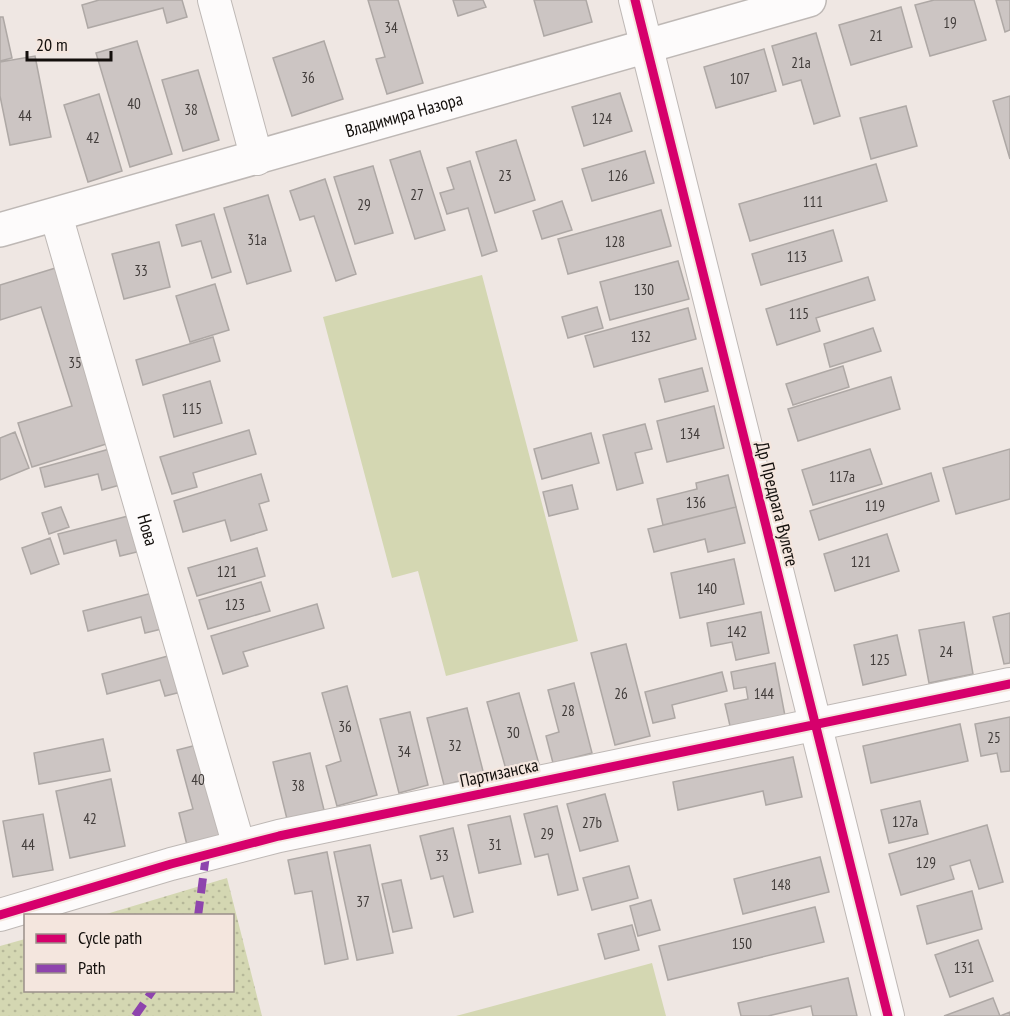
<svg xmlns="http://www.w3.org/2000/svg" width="1010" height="1016" font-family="'PT Sans Narrow',sans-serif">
<defs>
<pattern id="park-dots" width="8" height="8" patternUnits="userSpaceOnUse" patternTransform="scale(1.5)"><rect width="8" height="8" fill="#d4d7b2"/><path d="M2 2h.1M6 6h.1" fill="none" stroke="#b5b798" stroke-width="1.8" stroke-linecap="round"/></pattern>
</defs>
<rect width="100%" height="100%" fill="#efe7e3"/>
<path fill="#d4d7b2" d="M482,275L578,641L446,676L418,571L392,578L323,317Z
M652,963L666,1016H456Z"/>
<path fill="url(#park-dots)" d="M227,878L262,1016H0V946L25,939L26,990H232V916L103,915Z"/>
<path fill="#ccc5c3" stroke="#aea8a5" stroke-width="1.5" d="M99,0H182L187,17L167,23L163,8L88,28L82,5Z
M368,0H398L423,83L387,94L376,59L385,57Z
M453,0H483L486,7L458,16Z
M534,0H586L592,22L544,36Z
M934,0H974L986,40L930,56L915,5Z
M996,0H1010V30L1005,32Z
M901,7L912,47L851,65L839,25Z
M0,17H3L12,58L0,61Z
M816,33L840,116L814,124L801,80L783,85L772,46Z
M137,41L172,154L130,167L96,53Z
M324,41L343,99L292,116L273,58Z
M764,49L776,91L716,108L704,67Z
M35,56L51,137L10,145L0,96V62Z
M198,70L219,140L183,151L162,80Z
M620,93L632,131L584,146L572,107Z
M99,94L122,171L88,182L64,105Z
M1010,96V159L993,101Z
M906,106L917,146L871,159L860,118Z
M516,140L535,200L495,213L476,152Z
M420,151L445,230L415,239L390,160Z
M645,151L654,183L592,201L582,169Z
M470,161L497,251L482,256L468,208L447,214L440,193L454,189L447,168Z
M876,164L887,201L750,241L739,204Z
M373,166L393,233L355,244L334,177Z
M325,179L356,274L336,281L314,216L300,220L290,191Z
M268,195L291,271L247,284L224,208Z
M562,201L572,230L542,239L533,211Z
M661,210L671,246L568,274L558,239Z
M214,214L231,272L212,278L201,241L182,246L176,225Z
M833,230L842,261L761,285L752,254Z
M159,242L170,287L124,299L112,254Z
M678,261L689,299L610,320L600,282Z
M62,266L116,441L32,467L18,423L72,406L41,307L0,320V285Z
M868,277L875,300L816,318L820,331L777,345L766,309Z
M215,284L229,330L190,342L176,296Z
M597,307L603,328L568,338L562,317Z
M688,308L696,339L594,367L585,336Z
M873,328L881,351L830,367L824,344Z
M213,337L220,361L143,385L136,360Z
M843,366L849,387L793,405L786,384Z
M702,368L708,391L665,402L659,379Z
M891,377L900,409L798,441L788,409Z
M210,381L222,423L174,437L163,395Z
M714,406L724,448L667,462L657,421Z
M645,424L652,449L635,453L643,483L617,490L603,435Z
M249,430L256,454L193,473L197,487L172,494L160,457Z
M15,432L29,468L0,480V438Z
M591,433L599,463L542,479L534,449Z
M117,447L127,483L102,490L98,474L45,487L40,468Z
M870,449L882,484L813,505L802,470Z
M1010,449V499L956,514L943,468Z
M931,473L939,501L819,540L810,511Z
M261,474L269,501L259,504L267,530L231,541L225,520L183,532L174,501Z
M728,475L736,507L663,525L657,499L697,489L696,483Z
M572,485L578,509L549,516L543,492Z
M61,507L69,527L49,534L42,513Z
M736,507L745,543L708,552L705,539L654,552L648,529Z
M136,514L145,550L120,556L116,540L64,554L58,534Z
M887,534L899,571L835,591L824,554Z
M50,538L59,564L31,574L22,548Z
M257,548L265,576L197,596L188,568Z
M734,559L744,604L680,618L671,573Z
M261,582L270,611L208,629L199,600Z
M160,591L170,627L145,633L141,617L88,631L83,611Z
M317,604L324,628L243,652L248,666L223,674L211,636Z
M761,612L769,653L736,660L732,642L711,646L707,623Z
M1010,613V663L1004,664L993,617Z
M964,622L973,674L929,683L919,630Z
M897,635L906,675L863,685L854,645Z
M626,644L650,736L615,745L591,653Z
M179,653L189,690L165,696L160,680L107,694L102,674Z
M775,663L785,716L730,726L725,704L748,699L746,687L734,689L731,672Z
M722,672L727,691L672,705L675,718L653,723L645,692Z
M574,683L592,753L553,763L546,736L559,732L548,690Z
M347,686L377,795L337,806L326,766L341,761L322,693Z
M519,693L539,764L507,773L487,702Z
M467,708L484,775L444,785L427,718Z
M410,712L428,785L399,793L380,719Z
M1010,717V771L1001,772L997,753L981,756L975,724Z
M960,724L968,761L871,783L863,746Z
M103,739L110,771L39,784L34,753Z
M201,744L225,835L187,845L179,813L193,809L177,750Z
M310,753L324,810L287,819L273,762Z
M793,757L802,797L766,805L763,791L678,810L673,782Z
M111,779L125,846L70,858L56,791Z
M605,794L618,841L580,851L567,804Z
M920,801L928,834L889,843L881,810Z
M557,806L578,890L558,895L548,854L535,857L524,814Z
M43,814L53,870L13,877L3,821Z
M510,816L521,864L479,873L468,825Z
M987,825L1003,882L979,889L970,860L950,866L954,879L901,895L889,854Z
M453,828L473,912L454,917L443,876L431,879L420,836Z
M370,845L393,953L357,960L334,852Z
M327,852L348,959L325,964L312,891L295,894L288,860Z
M820,857L829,892L743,914L734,879Z
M629,866L638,898L592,910L583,878Z
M401,880L412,928L393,932L382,884Z
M972,891L982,929L927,944L917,906Z
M651,900L660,930L638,936L630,906Z
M815,907L824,942L668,980L659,946Z
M632,925L639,950L605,959L598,934Z
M978,940L993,981L950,997L935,955Z
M848,978L857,1016H813L811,1006L768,1016H741L738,1003Z
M993,998L1000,1016L1010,1012V1016H944Z"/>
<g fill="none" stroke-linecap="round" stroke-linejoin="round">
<g stroke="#beb8b5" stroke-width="34">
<g id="street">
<path d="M214,0L257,159"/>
<path d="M635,0L888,1016"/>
<path id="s1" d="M56,215L239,846"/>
<path d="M0,915L171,864L279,836L1010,684"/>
</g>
</g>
<g stroke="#beb8b5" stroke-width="36">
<g id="secondary">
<path id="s2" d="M0,230L809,0"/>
</g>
</g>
<use href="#street" stroke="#fdfbfb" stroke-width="32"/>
<use href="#secondary" stroke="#fdfbfb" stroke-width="33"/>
<path stroke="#8e44ad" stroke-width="8" stroke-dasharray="15 8" stroke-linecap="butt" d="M198,916L206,855
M135,1016L153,990"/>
<g stroke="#f4e6de" stroke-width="13">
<path id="cycleway" d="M635,0L888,1016
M0,915L171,864L279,836L1010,684"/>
</g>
<use href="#cycleway" stroke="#d6006c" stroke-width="9"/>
</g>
<g text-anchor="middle" stroke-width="4.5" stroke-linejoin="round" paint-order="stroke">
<g font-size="15" fill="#413c3a">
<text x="950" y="28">19</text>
<text x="391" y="33">34</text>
<text x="876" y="41">21</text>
<text x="801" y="68">21a</text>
<text x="308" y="83">36</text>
<text x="740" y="84">107</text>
<text x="134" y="109">40</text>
<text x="191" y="115">38</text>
<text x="25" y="121">44</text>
<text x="602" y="124">124</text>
<text x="93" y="143">42</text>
<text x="505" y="181">23</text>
<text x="618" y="181">126</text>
<text x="417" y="200">27</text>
<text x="813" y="207">111</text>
<text x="364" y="210">29</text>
<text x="257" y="245">31a</text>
<text x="615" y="247">128</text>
<text x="797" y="262">113</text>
<text x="141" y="276">33</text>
<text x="644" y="295">130</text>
<text x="799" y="319">115</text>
<text x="641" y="342">132</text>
<text x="75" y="368">35</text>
<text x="192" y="414">115</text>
<text x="690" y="439">134</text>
<text x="842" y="482">117a</text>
<text x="696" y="508">136</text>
<text x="875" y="511">119</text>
<text x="861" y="567">121</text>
<text x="227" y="577">121</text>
<text x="707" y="594">140</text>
<text x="235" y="610">123</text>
<text x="737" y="637">142</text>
<text x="946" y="657">24</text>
<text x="880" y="665">125</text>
<text x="621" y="699">26</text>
<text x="764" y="699">144</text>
<text x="568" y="716">28</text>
<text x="345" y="732">36</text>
<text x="513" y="738">30</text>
<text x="994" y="743">25</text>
<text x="455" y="751">32</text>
<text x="404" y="757">34</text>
<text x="198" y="785">40</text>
<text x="298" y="791">38</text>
<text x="90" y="824">42</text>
<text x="905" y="827">127a</text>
<text x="592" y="828">27b</text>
<text x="547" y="839">29</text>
<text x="28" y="850">44</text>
<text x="495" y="850">31</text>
<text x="442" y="861">33</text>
<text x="926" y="868">129</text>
<text x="781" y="890">148</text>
<text x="363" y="907">37</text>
<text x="742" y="949">150</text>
<text x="964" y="973">131</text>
</g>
<g font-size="18" fill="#130f0c" stroke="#f4e6de">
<text dy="6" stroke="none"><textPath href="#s2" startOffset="420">Владимира Назора</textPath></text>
<text transform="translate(777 504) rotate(76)" y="6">Др Предрага Вулете</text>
<text dy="6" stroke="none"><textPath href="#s1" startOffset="328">Нова</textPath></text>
<text transform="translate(499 773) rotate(-12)" y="6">Партизанска</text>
</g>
</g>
<rect x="24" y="914" width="210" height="78" fill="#f4e6de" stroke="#9a908a" stroke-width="1.5"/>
<rect x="36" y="934" width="30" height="9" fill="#d6006c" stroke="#9a908a" stroke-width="1.5"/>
<text x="78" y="944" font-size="18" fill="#130f0c">Cycle path</text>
<rect x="36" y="964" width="30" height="9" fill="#8e44ad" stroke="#9a908a" stroke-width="1.5"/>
<text x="78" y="974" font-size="18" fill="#130f0c">Path</text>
<path d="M27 51v9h84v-9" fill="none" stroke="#130f0c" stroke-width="3"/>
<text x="36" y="51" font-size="18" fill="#130f0c" stroke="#f4e6de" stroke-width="4.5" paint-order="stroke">20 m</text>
</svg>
